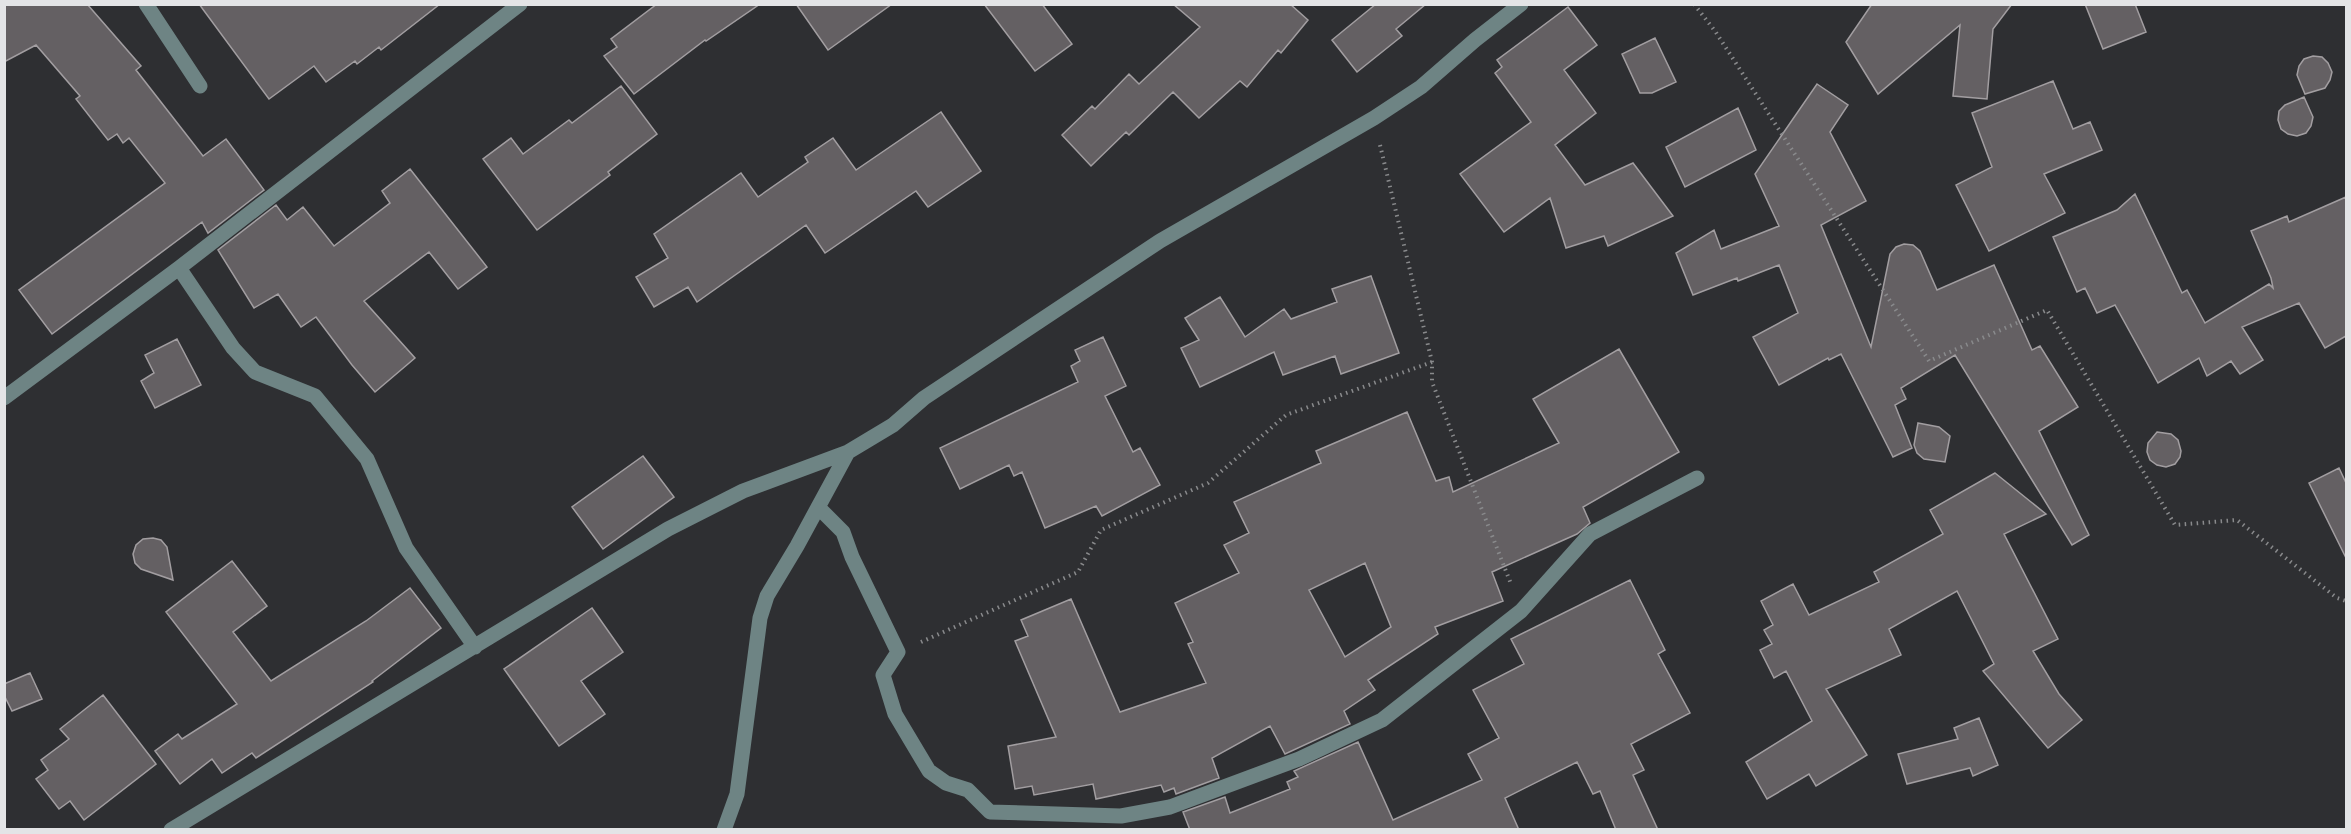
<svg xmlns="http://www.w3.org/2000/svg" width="2351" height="834" font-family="'Noto Sans',sans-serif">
<rect width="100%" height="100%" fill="#2e2f32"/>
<path fill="#646063" stroke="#a29ea1" stroke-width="1.5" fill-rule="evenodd" d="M4,4H87L141,66L136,70L203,156L226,139L264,190L208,233L202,222L52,334L19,290L165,183L129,138L123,143L117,134L108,140L76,99L80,96L36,45L4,62Z
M199,4H440L381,50L379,47L357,64L355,61L326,82L314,66L269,99Z
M657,4H760L706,41L705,40L634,94L604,56L617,47L611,39Z
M796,4H892L828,50Z
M984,4H1042L1072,44L1035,71Z
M1173,4H1290L1308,20L1281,53L1278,50L1247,87L1240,81L1199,118L1173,92L1129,135L1126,132L1091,166L1062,135L1092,106L1095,109L1129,74L1139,84L1200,27Z
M1376,4H1426L1396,29L1402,36L1357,72L1332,40Z
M1872,4H2012L1993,29L1987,99L1953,96L1960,25L1878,94L1846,42Z
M2085,4H2135L2146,32L2103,49Z
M1568,7L1597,45L1564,70L1596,113L1555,145L1585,185L1633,163L1673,216L1608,246L1604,236L1566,248L1550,198L1504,232L1460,174L1531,122L1495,73L1502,67L1497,60Z
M1655,38L1676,82L1652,93H1640L1622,54Z
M2313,56L2322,57L2328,63L2332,72L2330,80L2325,88L2305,94L2297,75L2299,66L2304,59Z
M2053,81L2073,129L2090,122L2102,150L2044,174L2065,213L1989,251L1956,185L1992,167L1972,113Z
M1817,84L1848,105L1830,132L1866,201L1821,225L1871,347L1890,254L1896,247L1904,244L1913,245L1920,251L1937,290L1994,265L2032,350L2040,346L2078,407L2039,431L2089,535L2072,545L1955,355L1901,388L1906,399L1895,405L1912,448L1893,457L1841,354L1829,360L1828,358L1779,385L1753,337L1798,313L1779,265L1738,281L1737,278L1693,295L1676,253L1714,230L1721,249L1779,226L1755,174Z
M621,86L657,134L608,172L610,175L537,230L483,159L511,138L523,154L569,120L572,123Z
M2304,97L2313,117L2311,126L2306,133L2297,136L2288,134L2281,129L2278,120L2279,111L2285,105Z
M1738,108L1756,150L1685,187L1666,147Z
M941,112L981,171L928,207L916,191L825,253L806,225L697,302L688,287L654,307L636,277L668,258L654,234L741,173L758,197L808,162L805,157L833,138L856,170Z
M410,169L487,267L458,289L429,252L364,301L415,358L375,392L352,365L316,317L301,327L278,294L254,308L218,250L276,205L287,220L303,207L334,246L390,203L382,191Z
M2135,194L2182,293L2187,290L2205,323L2269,284L2273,288L2271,278L2251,231L2287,216L2289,222L2346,197V336L2325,348L2299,303L2242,327L2263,360L2240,374L2231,361L2207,376L2199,358L2158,383L2115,305L2097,313L2085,288L2077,292L2053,237L2117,210Z
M1371,276L1399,353L1341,374L1335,356L1283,375L1274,352L1200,387L1181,348L1199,340L1185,318L1220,297L1245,337L1284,309L1291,319L1337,302L1332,289Z
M1103,337L1126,386L1105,396L1133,452L1140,448L1160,485L1102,516L1096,506L1045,528L1022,472L1014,476L1009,465L960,489L940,448L1078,382L1071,366L1080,361L1075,350Z
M177,339L201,385L155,408L141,381L154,373L145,355Z
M1619,349L1679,452L1583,507L1590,523L1577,534L1492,572L1503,601L1435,627L1438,634L1368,680L1375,690L1344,711L1350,724L1285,754L1270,726L1212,758L1219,778L1176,794L1174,788L1164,792L1161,785L1096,799L1093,784L1034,795L1032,786L1015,789L1008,746L1056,737L1015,641L1028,636L1021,620L1071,599L1120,712L1206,683L1188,644L1193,642L1175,603L1239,573L1224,545L1249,533L1234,502L1321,463L1316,451L1407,412L1436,481L1449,477L1453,492L1559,443L1533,399ZM1365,563L1391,627L1345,657L1309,590Z
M1918,423L1939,427L1950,436L1945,462L1924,459L1917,453L1914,445Z
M2157,432L2171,434L2178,440L2181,451L2180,457L2175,464L2166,467L2157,465L2150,460L2147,452L2148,443Z
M643,456L674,497L603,549L572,507Z
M2339,468L2346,483V558L2309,483Z
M1995,473L2046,514L2004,534L2058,639L2033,651L2059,694L2082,720L2048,748L1983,671L1994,664L1957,591L1889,629L1901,655L1826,689L1867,755L1816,786L1809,774L1767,799L1746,762L1812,721L1786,671L1774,678L1760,650L1772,644L1764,630L1773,625L1761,601L1793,584L1809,615L1879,582L1874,572L1943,534L1930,510Z
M153,538L161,540L167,547L173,580L141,569L135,563L133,554L136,545L143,539Z
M232,561L267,606L233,632L271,681L366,621L410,588L441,628L372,681L373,682L256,758L252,753L222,773L212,759L180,784L155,751L178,734L182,739L237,704L166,612Z
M1630,580L1665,650L1658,654L1690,713L1631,744L1644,770L1633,775L1658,830H1616L1600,791L1593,794L1577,762L1505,798L1519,830H1190L1183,812L1225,797L1230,813L1290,789L1287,782L1298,777L1294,771L1358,742L1393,820L1482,780L1468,754L1499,738L1473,690L1524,664L1511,639Z
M592,608L623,652L581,681L605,714L559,746L504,669Z
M30,673L42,699L12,711L4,695V684Z
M103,695L156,764L84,820L70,801L59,809L36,779L48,770L41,760L69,739L60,729Z
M1979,718L1998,765L1973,776L1970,768L1907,784L1898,754L1958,739L1954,728Z"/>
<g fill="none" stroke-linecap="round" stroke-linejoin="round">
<path stroke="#898a8c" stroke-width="4" stroke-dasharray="1.5 4.5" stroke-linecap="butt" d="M1694,4L1715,31L1929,361L2047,310L2175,525L2237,520L2337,598L2346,601
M1380,145L1432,362V382L1511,584
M921,642L1078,572L1101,530L1208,483L1286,415L1432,362"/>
<path stroke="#6e8484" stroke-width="15" d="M146,4L200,86
M179,268L233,348L255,372L315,396L367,459L406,548L475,647
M4,398L179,268L520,4
M818,507L843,532L852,557L898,652L883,675L895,714L929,771L946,783L968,790L990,812L1121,816L1170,807L1299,759L1382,720L1521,611L1590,534L1697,478
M171,830L668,529L743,491L848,452L893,425L924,398L1160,241L1374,118L1421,87L1475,40L1521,4
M724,830L737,794L760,618L767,596L797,546L848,452"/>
</g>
<rect width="2351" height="834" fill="none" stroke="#e3e4e6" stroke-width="12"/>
</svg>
